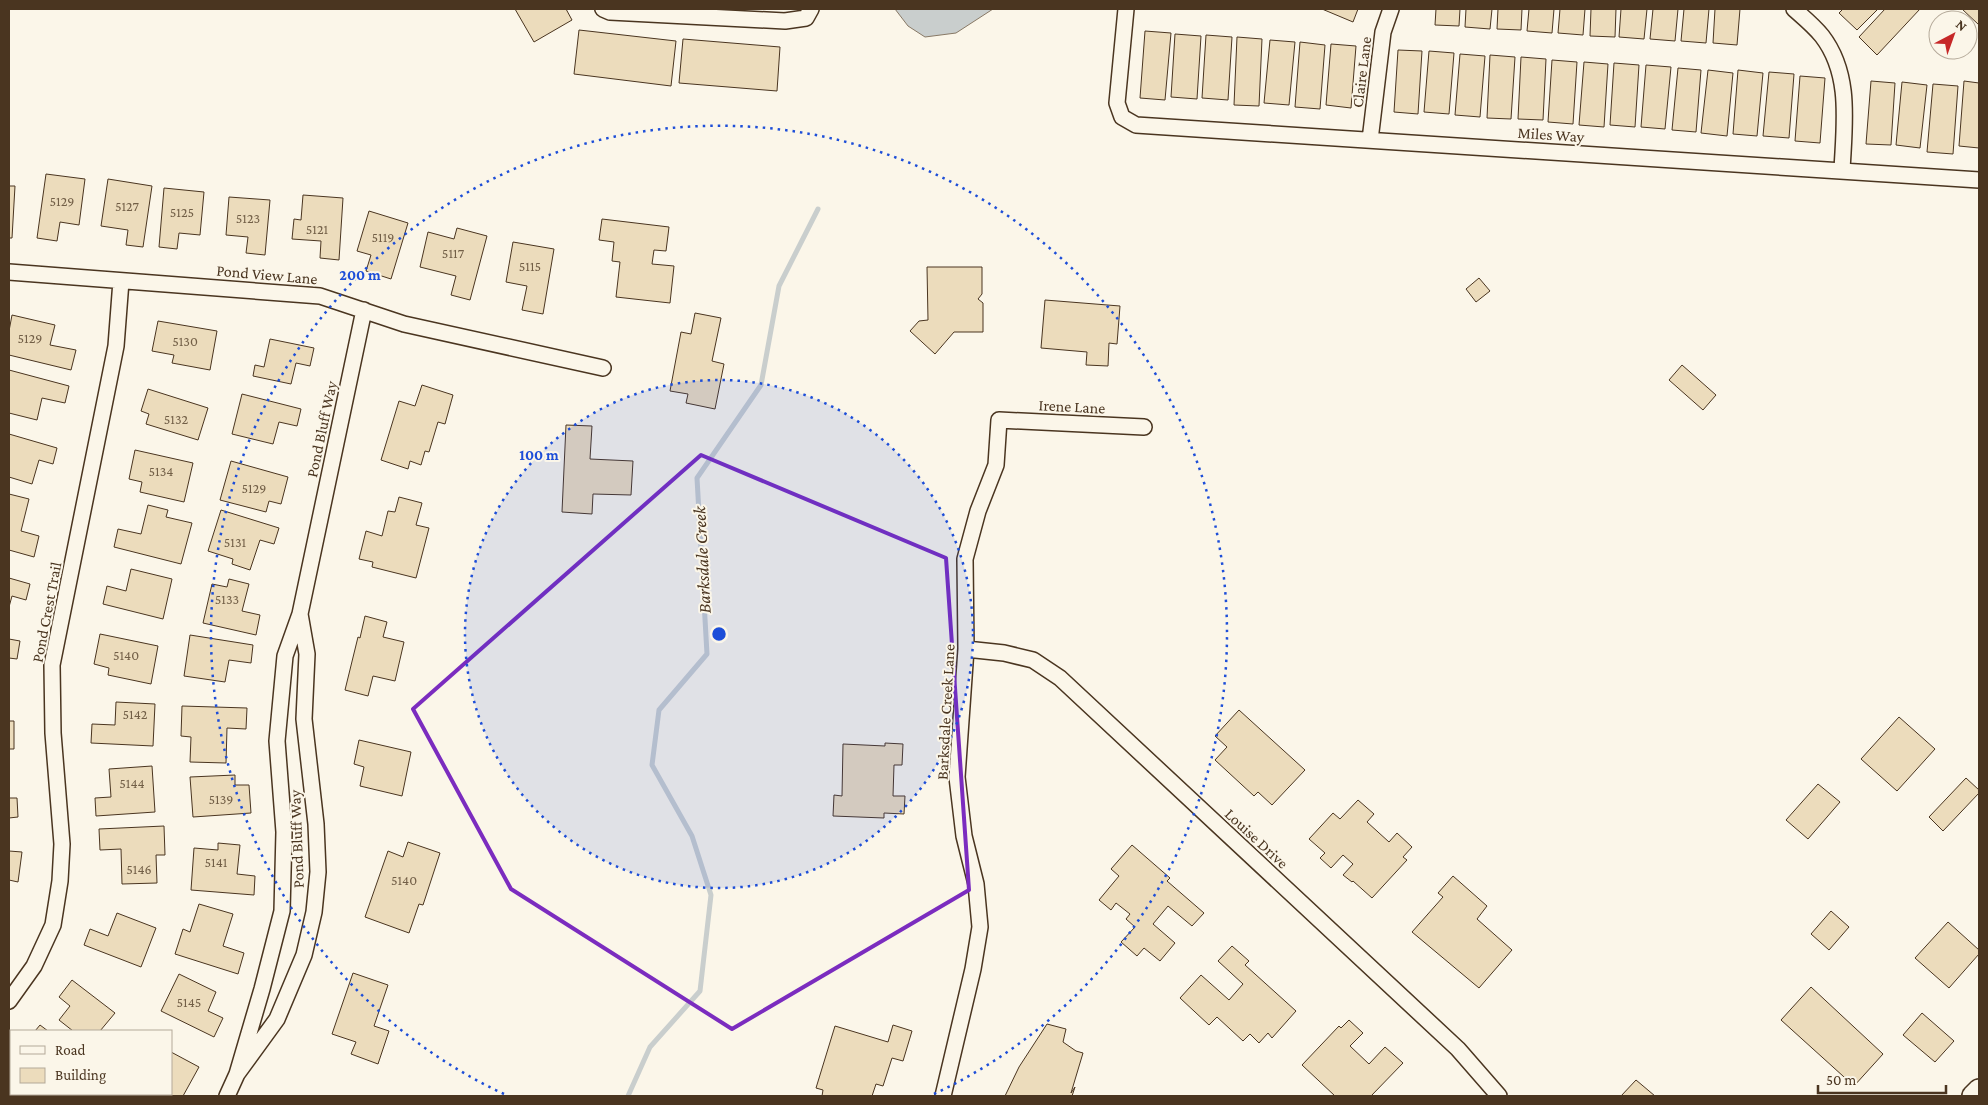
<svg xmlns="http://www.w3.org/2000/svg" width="1988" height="1105" font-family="'Crimson Pro',serif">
<rect width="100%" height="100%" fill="#fbf6e9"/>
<path fill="#c9cecd" stroke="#887966" d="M895,9H993L956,33L925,37L908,26Z"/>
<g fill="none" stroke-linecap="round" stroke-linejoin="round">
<path stroke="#c9cecd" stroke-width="5" d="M628,1096L650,1047L700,991L711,895L692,836L652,765L659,710L707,654L697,478L761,385L779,286L818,209"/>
</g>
<path fill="#ecdcbc" stroke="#4a3520" d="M515,9H566L572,20L534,42Z
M1322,9H1358L1353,22Z
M1436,9H1460L1459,26L1435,25Z
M1466,9H1492L1490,29L1465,27Z
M1498,9H1522L1521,30L1497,29Z
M1529,9H1554L1552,33L1527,31Z
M1560,9H1585L1583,35L1558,33Z
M1591,9H1616L1615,37L1590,36Z
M1621,9H1647L1644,39L1619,37Z
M1653,9H1678L1675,41L1650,39Z
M1684,9H1709L1706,43L1681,41Z
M1715,9H1740L1737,45L1713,43Z
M1843,9H1878L1857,30L1839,13Z
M1885,9H1920L1877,55L1859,37Z
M1962,9H1979V25Z
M579,30L676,41L671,86L574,74Z
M1145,31L1171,33L1165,100L1140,98Z
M1175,34L1201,36L1197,99L1171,97Z
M1206,35L1232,37L1228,100L1202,98Z
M1237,37L1262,39L1259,106L1234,105Z
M683,39L780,47L777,91L679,83Z
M1270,40L1295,42L1289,105L1264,103Z
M1300,42L1325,45L1320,109L1295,107Z
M1331,44L1356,46L1351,108L1326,105Z
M1398,50L1422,51L1418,114L1394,112Z
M1429,51L1454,53L1449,114L1424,112Z
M1460,54L1485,56L1480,117L1455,115Z
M1490,55L1515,57L1511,119L1487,118Z
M1521,57L1546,59L1543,120L1518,119Z
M1552,60L1577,62L1573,124L1548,122Z
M1584,62L1608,64L1604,127L1579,125Z
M1614,63L1639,65L1635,127L1610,125Z
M1646,65L1671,67L1665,129L1641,127Z
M1678,68L1701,70L1696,132L1672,130Z
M1708,70L1733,73L1727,136L1701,133Z
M1738,70L1763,73L1757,136L1733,134Z
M1769,72L1794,74L1789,138L1763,136Z
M1800,76L1825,78L1820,143L1795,141Z
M1871,81L1895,83L1891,145L1866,144Z
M1964,81L1979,83V148L1959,146Z
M1902,82L1927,85L1920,148L1896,145Z
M1933,84L1958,86L1953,154L1927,152Z
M46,174L85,179L79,225L60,222L57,241L37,238Z
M108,179L152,186L143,247L126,245L128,230L101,226Z
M9,186H15L12,238H9Z
M164,188L204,192L200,235L179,233L177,249L159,247Z
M303,195L343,198L339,260L320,258L321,241L292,239L294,219L301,220Z
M229,197L270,200L265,255L246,253L248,237L226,235Z
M369,211L408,223L391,279L366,271L371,255L357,251Z
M602,219L669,227L666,251L654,250L652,264L674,266L670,303L616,297L620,262L612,261L614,242L599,240Z
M457,228L487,236L470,300L451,295L456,276L420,267L428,232L454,239Z
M513,242L554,249L543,314L522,310L527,286L506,282Z
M927,267H982V294L978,299L983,303V332H954L935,354L910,331L919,321L928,320Z
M1479,278L1490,291L1476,302L1466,289Z
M1045,300L1120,306L1117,344L1109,343L1108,366L1086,365L1087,352L1041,348Z
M695,313L721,318L712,361L724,364L715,409L686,403L688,394L670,391L681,332L691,334Z
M12,315L55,325L50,345L76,350L71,370L9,355V331Z
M158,321L217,331L210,370L172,363L174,355L152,351Z
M270,339L314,348L310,366L296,363L291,384L253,376L255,365L264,367Z
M1682,365L1716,395L1703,410L1669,380Z
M9,370L69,386L65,403L42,398L37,420L9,413Z
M422,385L453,395L445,424L438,422L429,452L425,451L421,465L410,461L408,469L381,460L399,401L415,406Z
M148,389L208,408L198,440L146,424L149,414L141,411Z
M242,394L301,409L297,426L279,422L273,444L232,434Z
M566,425L592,426L590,459L633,461L631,495L593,494L592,514L562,512Z
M9,434L57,448L53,464L39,460L32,484L9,477Z
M135,450L193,463L184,502L140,492L142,482L129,479Z
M231,461L288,477L281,504L269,501L266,512L220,500Z
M9,494L29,499L21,531L39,536L34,557L9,550Z
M399,497L422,503L416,525L429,528L416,578L372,567L373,562L359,559L366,531L382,536L388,511L395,512Z
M148,505L168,510L166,517L192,523L181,564L114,547L118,529L141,534Z
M221,510L279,528L274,544L260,540L250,570L232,564L233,559L208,551Z
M131,569L172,579L163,619L103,604L107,586L126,591Z
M9,578L30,584L26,600L12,596L9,607Z
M229,579L249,584L242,611L260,615L256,635L203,623L212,584L227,587Z
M365,616L387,622L383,637L404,642L395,681L373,676L368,696L345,690L358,637L360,638Z
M100,634L158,646L151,684L108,675L109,668L94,664Z
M190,635L253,645L251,663L229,660L225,682L184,676Z
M9,639L20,641L17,659L9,658Z
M116,702L155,704L153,746L91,743L92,724L115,725Z
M182,706L247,708L246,729L227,728L226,763L190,762L191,737L181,736Z
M1239,710L1305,770L1272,805L1258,792L1254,796L1215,760L1227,747L1215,736Z
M1899,717L1935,749L1897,791L1861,759Z
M9,721H14V749H9Z
M359,740L411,752L402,796L360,786L364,767L354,764Z
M885,743L903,744L902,765H894L893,796H905L904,814L884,813V818L833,816L834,795L842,796L843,744L885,746Z
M152,766L155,812L96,816L95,798L111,797L109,769Z
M235,775V785H249L251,813L193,817L190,777Z
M1966,778L1979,790V793L1943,831L1929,817Z
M1818,784L1840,802L1808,839L1786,820Z
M9,798H17L18,817L9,818Z
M1358,800L1374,814L1367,822L1389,842L1397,833L1412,847L1403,857L1407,860L1372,898L1353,881L1352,882L1343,875L1353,864L1343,855L1331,868L1320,858L1325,853L1309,839L1333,813L1340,819Z
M164,826L165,855H156L157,883L122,884L121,849L100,850L99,829Z
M408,842L440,853L423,905L419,904L409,933L365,917L388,851L403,857Z
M218,843L240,845L237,874L255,876L254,895L191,890L194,848L218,850Z
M1132,845L1170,878L1167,881L1204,913L1192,926L1168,906L1153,924L1175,943L1160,961L1144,948L1137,956L1121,942L1135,927L1126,919L1130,914L1116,903L1111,910L1099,900L1119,876L1111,869Z
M9,851L22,852L18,882L9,880Z
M1453,876L1487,906L1477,919L1512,950L1479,988L1412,932L1443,897L1438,893Z
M199,904L233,914L223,946L244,953L238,974L175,954L183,929L190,932Z
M1831,911L1849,927L1829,950L1811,934Z
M117,913L156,928L141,967L84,945L90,929L108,936Z
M1948,922L1979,950V954L1949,988L1915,958Z
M1232,946L1249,961L1245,965L1296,1011L1272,1038L1268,1033L1259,1043L1250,1034L1243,1041L1217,1017L1209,1025L1180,998L1201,975L1229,1000L1243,984L1218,961Z
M353,973L388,985L374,1026L389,1031L378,1064L351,1054L356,1042L332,1034Z
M179,974L216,992L208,1011L223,1018L214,1037L161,1011Z
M72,980L115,1013L100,1031H73L59,1020L70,1006L59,997Z
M1811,987L1883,1054L1854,1086L1781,1020Z
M1922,1013L1954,1041L1935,1062L1903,1035Z
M1349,1020L1363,1033L1350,1046L1369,1064L1385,1047L1403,1063L1371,1096H1335L1302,1065L1339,1026L1341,1028Z
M1047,1024L1066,1029L1063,1042L1076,1051L1083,1053L1071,1093L1075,1087L1072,1096H1005L1019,1067Z
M40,1025L48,1031H35Z
M893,1025L912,1031L903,1061L892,1058L883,1086L876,1084L872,1096H822L823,1090L816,1088L835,1026L888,1042Z
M171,1052L199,1067L183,1096H168L164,1094H171Z
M1636,1080L1655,1096H1621Z
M37,1094H58L56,1096H40Z"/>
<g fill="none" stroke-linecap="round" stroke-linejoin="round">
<g stroke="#4a3520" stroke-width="18">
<path id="street" d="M603,9L610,12L785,21L806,18L811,9
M1126,9L1117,103L1122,117L1136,125L1979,180
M1794,9C1803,17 1814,26 1822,36C1852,75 1844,125 1842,171
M1370,140L1383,32L1391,9
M9,272L320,296L404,324L603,368
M300,614L307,654L304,719L316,824L318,872L314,912L304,955L277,1019L237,1074L262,989L282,911L284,832L277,741L285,656L300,614L364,310
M966,649L1004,653L1033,660L1060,678L1458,1049L1499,1096
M9,1001L34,966L53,925L60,881L62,844L53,733L52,665L116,346L121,281
M227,1096L237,1074
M943,1096L973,969L980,927L976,884L964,836L957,777L966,649L965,559L978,511L996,465L999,420L1144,427"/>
</g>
<g stroke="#4a3520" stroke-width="24">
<path id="secondary" d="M1973,1096L1979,1090"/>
</g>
<use href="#street" stroke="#fbf6e9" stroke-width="15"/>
<use href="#secondary" stroke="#fbf6e9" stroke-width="21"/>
</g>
<path fill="none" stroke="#7b2cbf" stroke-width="4" stroke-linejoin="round" d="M701,455L946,558L969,890L732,1029L511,889L413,709Z"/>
<circle cx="719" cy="634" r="254" fill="#1d4ed8" fill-opacity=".12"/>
<g fill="none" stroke="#1d4ed8" stroke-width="2.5" stroke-dasharray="2.5 5">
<circle cx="719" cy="634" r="254"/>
<path d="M504 1094A508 508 0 1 1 934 1094"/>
</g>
<g text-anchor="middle" stroke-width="4" stroke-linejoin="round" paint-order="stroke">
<g font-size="14" fill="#725f47">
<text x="62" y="206">5129</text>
<text x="127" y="211">5127</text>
<text x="182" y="217">5125</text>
<text x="248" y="223">5123</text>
<text x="317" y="234">5121</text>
<text x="383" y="242">5119</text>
<text x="453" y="258">5117</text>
<text x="530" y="271">5115</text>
<text x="30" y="343">5129</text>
<text x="185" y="346">5130</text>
<text x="176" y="424">5132</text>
<text x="161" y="476">5134</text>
<text x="254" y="493">5129</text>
<text x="235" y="547">5131</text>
<text x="227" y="604">5133</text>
<text x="126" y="660">5140</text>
<text x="135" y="719">5142</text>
<text x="132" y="788">5144</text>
<text x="221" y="804">5139</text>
<text x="216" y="867">5141</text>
<text x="139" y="874">5146</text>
<text x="404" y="885">5140</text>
<text x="189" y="1007">5145</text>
</g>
<g font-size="16" fill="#4a3520" stroke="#fbf6e9">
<text transform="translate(1361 72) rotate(-83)" y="6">Claire Lane</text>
<text transform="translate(1551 134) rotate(4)" y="6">Miles Way</text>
<text transform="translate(267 274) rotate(5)" y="6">Pond View Lane</text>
<text transform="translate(1072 406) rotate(3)" y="6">Irene Lane</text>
<text transform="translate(321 429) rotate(-78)" y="6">Pond Bluff Way</text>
<text transform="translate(46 612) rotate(-79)" y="6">Pond Crest Trail</text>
<text transform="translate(945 712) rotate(-87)" y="6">Barksdale Creek Lane</text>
<text transform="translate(1257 838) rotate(43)" y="6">Louise Drive</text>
<text transform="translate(296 839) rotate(-92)" y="6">Pond Bluff Way</text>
</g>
<g font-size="18" font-style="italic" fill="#4a3520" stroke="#fbf6e9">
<text transform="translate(702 560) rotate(-93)" y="6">Barksdale Creek</text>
</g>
</g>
<circle cx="719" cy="634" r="8" fill="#1d4ed8" stroke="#fbf6e9" stroke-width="2.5"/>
<g font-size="15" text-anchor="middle" font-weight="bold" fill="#1d4ed8" stroke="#fbf6e9" stroke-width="4" stroke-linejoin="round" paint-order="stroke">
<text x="360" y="280">200 m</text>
<text x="539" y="460">100 m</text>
</g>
<rect width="1988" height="1105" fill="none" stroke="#4a3520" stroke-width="20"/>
<rect x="10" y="1030" width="162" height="65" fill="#fbf6e9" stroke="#b4a999"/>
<rect x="20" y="1046" width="25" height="8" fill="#fbf6e9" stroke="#b4a999"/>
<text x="55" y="1055" font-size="15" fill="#4a3520">Road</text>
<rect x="20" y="1068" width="25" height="15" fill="#ecdcbc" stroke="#b4a999"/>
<text x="55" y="1080" font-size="15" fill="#4a3520">Building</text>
<g transform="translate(1953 35) rotate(41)"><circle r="24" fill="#fbf6e9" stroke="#b4a999"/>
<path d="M0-4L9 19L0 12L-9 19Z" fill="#c62828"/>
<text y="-8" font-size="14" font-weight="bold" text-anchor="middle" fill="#4a3520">N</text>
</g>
<path d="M1818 1085v8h128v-8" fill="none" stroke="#4a3520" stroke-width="2.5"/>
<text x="1826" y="1085" font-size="15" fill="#4a3520" stroke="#fbf6e9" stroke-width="4" paint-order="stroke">50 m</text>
</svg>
